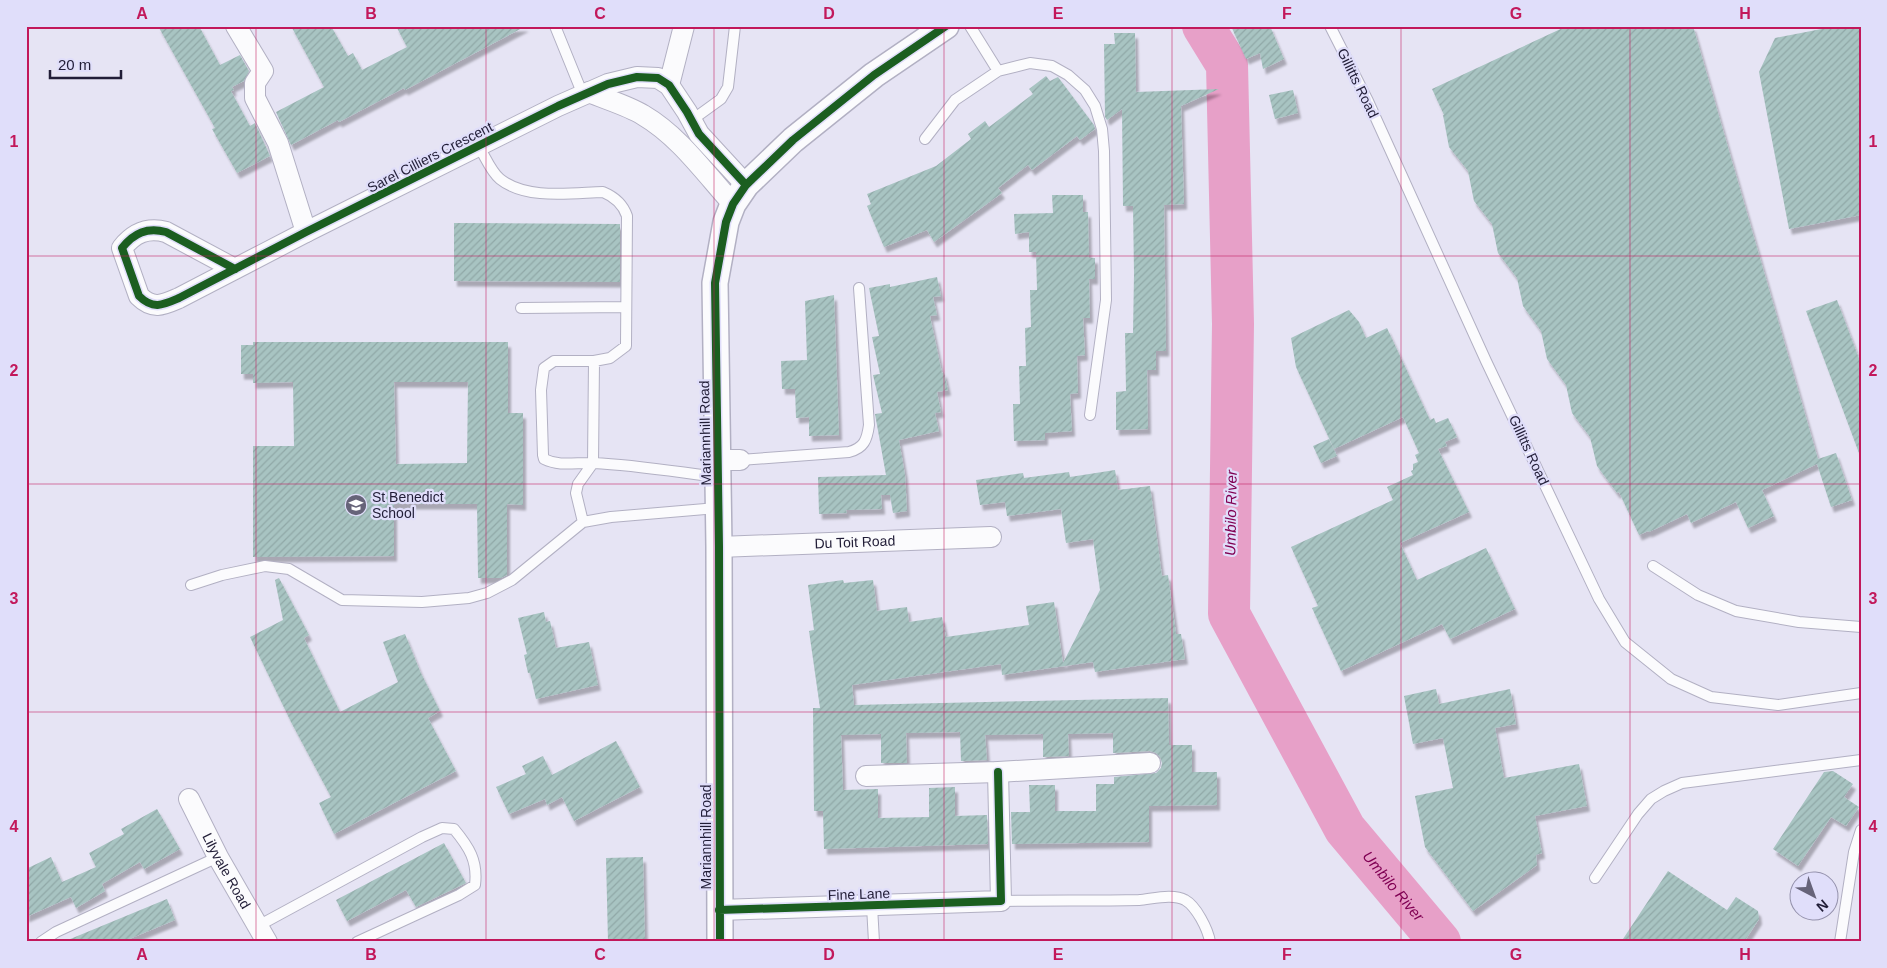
<svg xmlns="http://www.w3.org/2000/svg" width="1887" height="968" font-family="Helvetica,sans-serif">
<defs>
<pattern id="building-hatch" width="6" height="6" patternUnits="userSpaceOnUse" patternTransform="scale(1.25)"><rect width="6" height="6" fill="#a8c4c2"/><path d="M-1 1l2-2M0 6l6-6M5 7l2-2" fill="none" stroke="#90a8a7"/></pattern>
<filter id="shadow"><feDropShadow dx="3" dy="5.5" stdDeviation="1" flood-color="#0004"/></filter>
</defs>
<rect width="100%" height="100%" fill="#e6e4f4"/>
<g fill="none" stroke-linecap="round" stroke-linejoin="round">
<path stroke="#e7a0c8" stroke-width="42" id="s1" d="M1203,26L1227,65L1233,324L1229,614L1345,829L1440,942"/>
</g>
<path fill="url(#building-hatch)" fill-rule="evenodd" filter="url(#shadow)" d="M158,26H199L220,65L240,55L249,71L244,81L232,87L234,90L231,91L250,126L255,123L270,156L237,173L212,129L215,128Z
M291,26H331L348,56L353,53L362,70L407,47L396,26H526L405,90L404,88L339,122L338,120L291,145L276,112L324,87Z
M1231,26H1270L1284,59L1263,69L1260,53L1246,59Z
M1567,26H1693L1818,459L1836,453L1852,500L1831,507L1817,464L1762,490L1774,516L1748,528L1736,502L1691,523L1687,514L1649,532L1648,531L1639,535L1619,492L1617,493L1597,466L1590,437L1572,413L1566,385L1547,359L1541,331L1523,306L1517,278L1498,253L1492,224L1474,201L1468,171L1449,147L1443,115H1444L1432,89Z
M1837,26H1861V215L1789,229L1759,72L1775,38Z
M1114,33H1135L1136,92L1219,89L1181,106L1184,204L1164,205L1166,351H1156V370H1147L1148,429L1116,430V392L1126,391L1125,333H1133L1134,274L1133,206H1123L1122,109L1107,120L1105,117L1104,44H1115Z
M1046,76L1050,81L1058,77L1094,125L1095,129L1080,140L1077,136L1032,170L1028,165L998,188L1002,193L934,242L927,230L884,247L867,206L871,204L867,194L936,166L971,139L968,134L985,121L989,127L1033,94L1029,89Z
M1293,90L1298,113L1275,119L1269,95Z
M1052,195H1083V212H1088L1089,258H1095V279H1089L1090,318H1083L1085,355L1077,356L1078,393L1070,394L1072,431L1045,433V440L1014,441L1013,404H1020L1019,366H1026L1025,328L1031,327L1030,290H1037L1036,252H1029V232L1015,234L1014,214L1053,213Z
M454,223L620,224V282L454,281Z
M937,277L941,296L933,297L937,315L930,316L942,373L944,372L948,390L937,392L941,412L935,413L939,431L899,440L905,475L907,511L893,513L890,495H881L882,509L846,510L847,513L819,514L818,477L886,475L875,414L882,413L873,375L880,374L872,337L879,336L869,288L890,284V287Z
M834,295L839,435L809,436V417L796,418L795,389H782L781,361L807,360L805,301Z
M1837,300L1861,364V452L1859,453L1806,311Z
M1349,310L1359,322L1366,338L1387,328L1430,420L1434,418L1436,423L1448,418L1457,437L1445,442L1447,446L1438,449L1469,512L1400,543L1417,580L1486,548L1515,609L1450,639L1442,624L1341,671L1312,608L1318,606L1291,547L1393,500L1387,487L1413,475L1411,471L1413,470V464L1418,462L1415,455L1419,453L1403,417L1334,449L1296,367L1291,338Z
M253,342H508V413H523V505L507,504V575L501,578H478L477,504H394V556L253,557V446H294L293,382L253,383V374H241V345H253ZM394,382H468L467,463L396,464Z
M1329,439L1337,456L1321,463L1313,446Z
M1115,470L1118,490L1150,486L1162,576L1168,575L1176,634H1181L1185,659L1095,672L1093,662L1002,675L1001,664L852,685L854,705L1168,698L1169,745H1192V772H1217V805L1149,806V842L1012,844L1011,812H1030L1029,785H1055V811H1096V784H1114V777L1156,773L1161,768L1162,763L1160,757L1156,753L1150,751L1113,753V733L1068,734L1069,756L1043,757V734L985,735L987,760L961,761L960,732L906,733L907,763H881V734L841,735L843,790L878,789V818L929,817V788L955,787V816L987,815L988,844L824,849L823,811H814L813,708H820L809,631L814,630L808,585L843,580L844,583L873,580L877,611L907,607L909,622L942,617L946,637L1029,625L1026,606L1054,602L1063,663L1100,590L1093,539L1066,543L1061,509L1007,516L1005,502L980,505L976,480L1023,473L1024,478L1069,472L1070,477Z
M279,578L309,635L304,638L340,712L398,682L383,642L405,634L420,671L440,711L428,718L456,771L334,834L319,803L331,797L291,722L250,637L283,620L275,580Z
M544,612L546,622L550,621L556,648L589,642L598,685L536,699L530,673H528L524,655L527,654L518,618Z
M1436,689L1439,704L1510,689L1516,724L1495,728L1504,778L1579,764L1587,806L1535,816L1542,853L1536,855L1537,865L1473,911L1425,847L1415,796L1453,788L1443,738L1413,744L1404,696Z
M616,741L640,787L574,821L562,797L547,805L545,799L509,814L496,787L526,774L522,766L543,756L552,775Z
M1833,771L1853,784L1844,797L1859,807L1846,826L1831,817L1798,866L1773,849L1824,772Z
M157,809L180,849L144,869L140,862L102,884L105,891L76,908L71,897L26,917V869L51,857L62,882L96,867L89,853L124,834L121,829Z
M444,843L466,883L416,907L406,890L347,921L336,900Z
M643,857L645,942H608L606,858Z
M1668,871L1727,910L1736,897L1758,911L1759,919L1744,942H1621Z
M167,899L175,920L122,942H63Z"/>
<g fill="none" stroke-linecap="round" stroke-linejoin="round">
<g stroke="#b2b0c3" stroke-width="12">
<path id="service" d="M555,26L583,95
M970,26L998,71
M1330,26L1368,101L1486,361L1599,599L1625,642L1671,679L1711,697L1778,705L1861,693
M692,120L721,99L728,87L735,26
M925,139L955,100L998,71L1030,63L1052,66L1068,75L1085,90L1095,106L1102,129L1104,151L1106,300L1090,415
M479,147C485,156 491,172 500,179C526,200 571,193 603,192C615,197 623,204 627,216L626,346L610,358L594,361H554L544,368L541,390L543,455L544,459C560,467 577,462 594,463C635,465 677,472 718,477
M521,308L626,307
M740,460L849,452C864,448 867,440 869,425L859,288
M583,522L576,493L578,484L593,463L594,361
M1653,566L1698,595L1736,611L1799,622L1861,627
M191,585L222,575L265,566L289,569L342,600L422,602L469,598L487,593L512,580L583,522L611,517L717,508
M1595,878L1638,814L1651,799L1664,791L1682,783L1861,760
M1001,901C1047,900 1093,901 1139,900C1152,899 1173,893 1185,900C1196,906 1208,929 1210,942
M872,906L874,942
M258,926L422,837L442,828L454,829C469,847 478,861 475,885L459,895L357,942
M41,942L56,932L218,857
M1840,942L1854,852L1861,830"/>
</g>
<g stroke="#b2b0c3" stroke-width="22">
<g id="minor">
<path d="M236,26L263,71L255,83V98L278,143L306,232"/>
<path d="M669,85L684,26"/>
<path d="M589,92C605,99 629,106 643,115C679,136 705,173 733,204"/>
<path d="M235,269L166,232C147,227 134,233 122,248L139,296C153,310 163,305 179,298L306,232L558,106L608,84L637,77L658,78L669,85L687,112L699,134L746,185"/>
<path d="M718,460H740"/>
<path id="s2" d="M719,547L991,537"/>
<path d="M866,776L998,772L1150,763"/>
<path id="s3" d="M189,799L218,857L267,942"/>
<path d="M719,910L1001,901L998,772"/>
</g>
</g>
<g stroke="#b2b0c3" stroke-width="28">
<path id="tertiary" d="M720,942L719,547L715,283L726,222L733,204L746,185L793,140L874,75L946,26"/>
</g>
<use href="#service" stroke="#fbfbfd" stroke-width="10"/>
<use href="#minor" stroke="#fbfbfd" stroke-width="20"/>
<use href="#tertiary" stroke="#fbfbfd" stroke-width="25"/>
<g stroke="#e0defa" stroke-width="11">
<path id="cycleway" d="M235,269L166,232C147,227 134,233 122,248L139,296C153,310 163,305 179,298L306,232L558,106L608,84L637,77L658,78L669,85L687,112L699,134L746,185
M719,910L1001,901L998,772
M720,942L719,547L715,283L726,222L733,204L746,185L793,140L874,75L946,26"/>
</g>
<use href="#cycleway" stroke="#1b5e20" stroke-width="8"/>
</g>
<path fill="none" stroke="#c2185b" stroke-width="1" stroke-opacity="0.55" d="M256,26V942M486,26V942M714,26V942M944,26V942M1172,26V942M1401,26V942M1630,26V942M26,256H1861M26,484H1861M26,712H1861"/>
<defs>
<g id="school-disc" transform="scale(1.125)"><circle r="9.5" fill="#666379" stroke="#e0defa"/><path d="M0-5L7-2L0 1L-7-2ZM-4 1L0 2.5L4 1V4Q0 6-4 4Z" fill="#fff"/></g>
</defs>
<g fill-rule="evenodd">
<use href="#school-disc" x="356" y="505"/>
</g>
<g text-anchor="middle" stroke-width="4.5" stroke-linejoin="round" paint-order="stroke">
<g font-size="14" fill="#211d37" stroke="#e0defa">
<text transform="translate(1358 83) rotate(64)" y="5">Gillitts Road</text>
<text transform="translate(430 157) rotate(-27)" y="5">Sarel Cilliers Crescent</text>
<text transform="translate(705 433) rotate(-91)" y="5">Mariannhill Road</text>
<text transform="translate(1529 450) rotate(65)" y="5">Gillitts Road</text>
<text dy="5" stroke="none"><textPath href="#s2" startOffset="136">Du Toit Road</textPath></text>
<text transform="translate(706 837) rotate(-90)" y="5">Mariannhill Road</text>
<text dy="5" stroke="none"><textPath href="#s3" startOffset="81">Lilyvale Road</textPath></text>
<text transform="translate(859 894) rotate(-2)" y="5">Fine Lane</text>
</g>
<g font-size="14" fill="#211d37" stroke="#e0defa" text-anchor="start">
<text x="372" y="502">St Benedict<tspan x="372" dy="16">School</tspan></text>
</g>
<g font-size="15" font-style="italic" fill="#800053" stroke="#e0defa">
<text transform="translate(1231 513) rotate(-89)" y="5">Umbilo River</text>
<text dy="5" stroke="none"><textPath href="#s1" startOffset="914">Umbilo River</textPath></text>
</g>
</g>
<rect width="1887" height="968" fill="none" stroke="#e0defa" stroke-width="55"/>
<g transform="translate(1814 896) rotate(139)"><circle r="24" fill="#e0defa" stroke="#9491ac"/>
<path d="M0-4L9 19L0 12L-9 19Z" fill="#666379"/>
<text y="-8" font-size="14" font-weight="bold" text-anchor="middle" fill="#211d37">N</text>
</g>
<path d="M50 70v8h71v-8" fill="none" stroke="#211d37" stroke-width="2.5"/>
<text x="58" y="70" font-size="15" fill="#211d37" stroke="#e0defa" stroke-width="4" paint-order="stroke">20 m</text>
<rect x="28" y="28" width="1832" height="912" fill="none" stroke="#c2185b" stroke-width="2"/>
<g font-size="16" text-anchor="middle" font-weight="bold" fill="#c2185b">
<text x="142" y="19">A</text>
<text x="371" y="19">B</text>
<text x="600" y="19">C</text>
<text x="829" y="19">D</text>
<text x="1058" y="19">E</text>
<text x="1287" y="19">F</text>
<text x="1516" y="19">G</text>
<text x="1745" y="19">H</text>
<text x="14" y="147">1</text>
<text x="1873" y="147">1</text>
<text x="14" y="376">2</text>
<text x="1873" y="376">2</text>
<text x="14" y="604">3</text>
<text x="1873" y="604">3</text>
<text x="14" y="832">4</text>
<text x="1873" y="832">4</text>
<text x="142" y="960">A</text>
<text x="371" y="960">B</text>
<text x="600" y="960">C</text>
<text x="829" y="960">D</text>
<text x="1058" y="960">E</text>
<text x="1287" y="960">F</text>
<text x="1516" y="960">G</text>
<text x="1745" y="960">H</text>
</g>
</svg>
